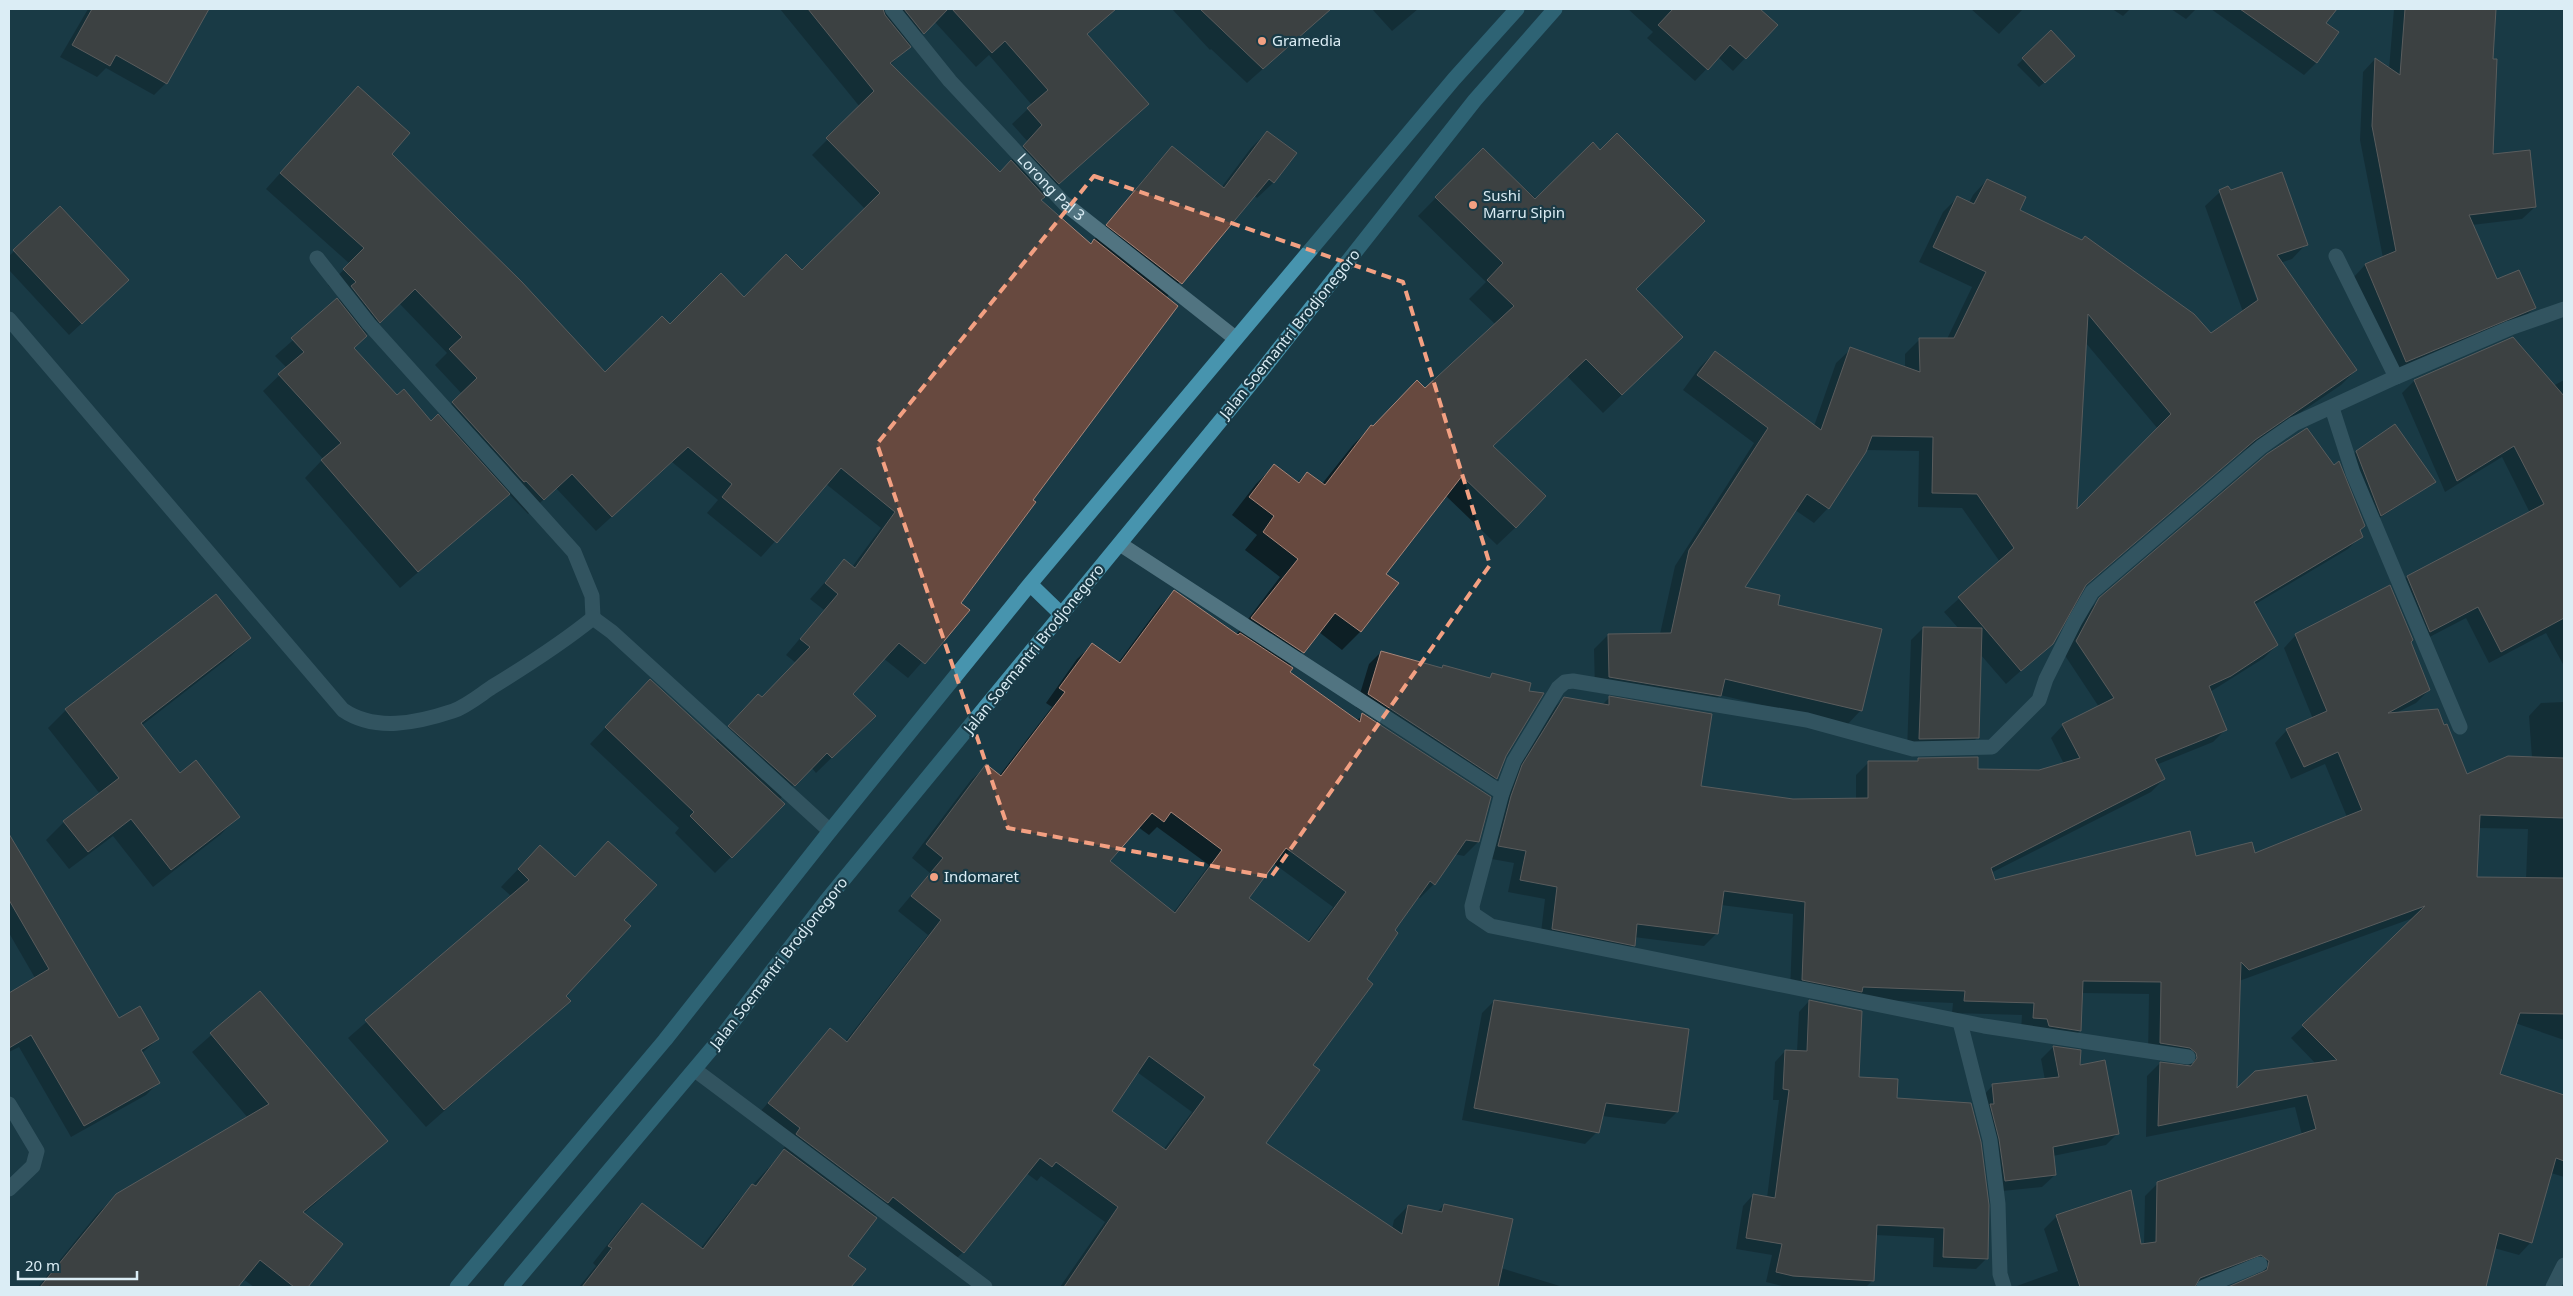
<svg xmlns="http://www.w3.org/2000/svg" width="2573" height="1296" font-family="'Noto Sans',sans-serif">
<rect width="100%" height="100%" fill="#193a46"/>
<path fill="#0007" fill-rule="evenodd" d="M88,9H207L166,83L154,95L106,68L97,77L60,57Z
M780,9H1090L1100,21L1086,35L1148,104L1040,201L1090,245L1156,164L1172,147L1221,188L1251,148L1267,132L1274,182L1257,198L1254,195L1166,298L1032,500L959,603L968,610L908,678L883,658L851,694L859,731L816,773L811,767L779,800L784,804L715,873L675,833L679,828L590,744L634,697L715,741L743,711L762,698L796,663L786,655L824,610L810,599L844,561L852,567L881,528L826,484L761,557L707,513L718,500L672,462L596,531L556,488L528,514L510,495H507L400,588L305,478L323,459L263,391L287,368L275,356L341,298L328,285L350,264L266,189L343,103L605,374L670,326L744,299L802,272L865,209L812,155L860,107ZM934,21L976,67L989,55L1032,105L1012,124L1028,142L999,173L890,65ZM399,303L447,353L435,365L462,394L431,423L397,397L353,348Z
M1172,9H1330L1247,83L1211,49L1210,50Z
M1372,9H1418L1392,31Z
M1628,9H1758L1776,25L1733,71L1718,57L1695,81L1647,38L1653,32Z
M1971,9H2023L1999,34Z
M2112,9H2130L2123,16Z
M2171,9H2196L2186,19Z
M2211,9H2335L2324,23L2338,33L2316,63L2304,75Z
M2394,9H2495L2491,60L2492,155L2535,207L2522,219L2472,225L2496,281L2535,307L2522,320L2394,374L2353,278L2365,265L2383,258L2360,140L2363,72L2375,59L2389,69Z
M2051,32L2068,61L2039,87L2017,65Z
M1483,150L1635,289L1663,355L1603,413L1567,376L1492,447L1516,527L1497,545L1445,495L1385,574L1397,583L1360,632L1342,650L1319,632L1289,667L1288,672L1356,721L1363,715L1478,842L1464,856L1454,854L1434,884L1420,898L1417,897L1393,931L1264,1144L1392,1229L1394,1220L1408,1206L1437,1212L1444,1205L1501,1268L1563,1287H1206L1201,1284L1198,1287H1060L1105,1222L1041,1176L1037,1181L1026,1173L963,1252L949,1266L879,1211L847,1256L864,1269L850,1287H579L596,1266L593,1263L625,1222L642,1205L700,1249L736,1203L785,1150L783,1149L787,1143L755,1118L830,1029L845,1042L928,935L898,911L930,873L912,858L971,780L986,766L999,776L1052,707L1046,703L1077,659L1092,645L1118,663L1160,606L1174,592L1236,635L1280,577L1245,550L1257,535L1232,515L1256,484L1275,465L1297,483L1307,473L1322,484L1353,445L1371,427L1372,428L1425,390L1496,325L1469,299L1486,282L1418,216ZM1138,827L1149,835L1157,827L1209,865L1173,913L1109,861ZM1273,863L1333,907L1307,942L1247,898ZM1137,1072L1192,1112L1163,1150L1110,1112Z
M1987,180L2018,211L2211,335L2243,312L2205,206L2220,192L2230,191L2306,244L2292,259L2280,263L2356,370L2341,385L2239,454L2083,588L2052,643L2006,684L1980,654L1978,737L1965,750L1907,751L1911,640L1923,628L1959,629L1944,612L2000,562L1962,508L1918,507L1919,451L1866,450L1828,508L1814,523L1795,510L1743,588L1776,606L1861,710L1847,725L1720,695L1705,710L1595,692L1594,649L1608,635L1660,634L1675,566L1754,443L1683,390L1700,367L1715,352L1814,426L1836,363L1851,349L1905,368V354L1920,339H1947L1972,287L1919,262L1943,212L1957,198L1969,203L1973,195ZM2222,201H2224L2262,305L2259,306ZM2085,342L2158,429L2076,512Z
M60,208L116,292L69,335L9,270V256Z
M2564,380V666L2546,633L2489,663L2466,618L2418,643L2395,589L2407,577L2530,513L2502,457L2445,492L2402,393L2414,381L2553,386Z
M2356,452L2434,482L2375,521L2350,457Z
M2359,531L2361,536L2348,549L2254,605L2277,645L2264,658L2210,692L2225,730L2213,742L2156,765L2164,779L2151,792L1991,873L1994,881L2195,858L2254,855L2347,817L2325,764L2291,779L2275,743L2287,730L2313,719L2284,648L2296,635L2410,642L2429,690L2416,703L2396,713L2467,776L2532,758L2529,716L2541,703L2564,702V1040L2515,1023L2498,1074L2564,1096V1177L2551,1173L2531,1242L2519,1255L2494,1248L2485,1287H2231L2257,1277L2254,1269L2248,1267L2195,1287H2014L2058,1271L2044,1229L2057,1216L2144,1245L2145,1196L2158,1183L2302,1135L2295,1107L2146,1137L2147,1076L2160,1063L2185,1066L2177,1060L2148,1056L2149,994L2081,993L2080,1031L2067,1043L2021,1031L2022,1015L1952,1013L1953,1003L1853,999L1790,992L1793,914L1721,905L1717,933L1704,946L1634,937L1633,945L1621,958L1540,941L1545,899L1508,892L1514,863L1486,858L1510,779L1551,711L1564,698L1602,705L1609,698L1700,787L1793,800H1856V775L1869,762H1916L1919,759L1977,770L2039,771L2064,764L2051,738L2063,725L2099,707L2064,654L2087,612L2100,599ZM2478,828L2528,829L2526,879H2476ZM2416,917L2291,1038L2316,1064L2235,1091L2239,981Z
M249,638L231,656L141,726L179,774L238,817L220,835L153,887L113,836L69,869L46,840L64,822L100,794L48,728L66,710Z
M1381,652L1441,669L1443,667L1488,679L1492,674L1505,756L1496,778L1484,790L1356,707L1369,664Z
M14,844L119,1020L158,1039L141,1054L158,1083L146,1095L71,1137L19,1047L9,1052V994L35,978L9,933V847Z
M523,864L623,920L564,996L569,1001L426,1127L348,1038L511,896L501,887Z
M260,992L387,1141L303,1214L341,1244L306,1287H254L243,1279L236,1287H38L98,1213L117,1195L248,1118L192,1052Z
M1494,1001L1687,1030L1677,1112L1665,1124L1602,1116L1597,1132L1585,1144L1462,1120L1482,1013Z
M1809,1001L1858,1078L1895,1099L1987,1258L1976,1269L1933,1267L1934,1238L1875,1235L1873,1280L1866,1287L1782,1286L1766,1282L1772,1255L1736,1249L1743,1206L1753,1195L1767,1198L1779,1100H1773L1775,1062L1785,1051L1797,1052L1799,1012Z
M2053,1047L2079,1051V1066L2118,1133L2106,1145L2053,1156L2055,1175L2042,1187L1993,1192L1981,1098L1993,1085L2045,1080L2041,1059Z"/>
<path fill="#67493f" stroke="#a68579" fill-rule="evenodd" d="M92,9H209L167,84L116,55L110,66L72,45Z
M808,9H883L885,15L911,47L890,63L1000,172L1011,160L1045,197L1041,200L1091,244L1094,239L1178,306L1033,500L1036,502L961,603L970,610L925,664L899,643L853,694L876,716L832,758L827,753L795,786L728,726L758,694L762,697L810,647L800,639L838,594L825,583L844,559L855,568L895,512L841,468L777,543L722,497L732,484L688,447L612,517L572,474L544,500L526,481L524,482L452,402L477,378L449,349L462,337L415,289L380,323L351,286L356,282L343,269L364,248L280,173L358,86L410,133L392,154L522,282L605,372L662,316L670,324L721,273L744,297L786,254L802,270L880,193L826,138L874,91Z
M904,9H948L924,34Z
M952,9H1116L1087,34L1149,104L1059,184L1023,146L1042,125L1027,108L1048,90L1005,41L992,53Z
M1200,9H1331L1263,69Z
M1673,9H1760L1778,25L1746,59L1730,45L1708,70L1658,25Z
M2240,9H2337L2326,23L2339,32L2317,63Z
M2405,9H2496L2493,59H2497L2493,154L2530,150L2536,207L2469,215L2497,279L2519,270L2536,308L2406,362L2365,264L2396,251L2372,126L2375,58L2400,75Z
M2051,30L2075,56L2045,83L2022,58Z
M1267,131L1297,153L1274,183L1269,179L1182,284L1106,225L1172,146L1224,188Z
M1617,133L1705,221L1636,289L1683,337L1622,395L1586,359L1493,446L1546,496L1516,528L1462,476L1386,574L1399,583L1361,632L1335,613L1304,653L1251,618L1298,559L1263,532L1274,516L1249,497L1274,464L1299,483L1307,472L1325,485L1371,425L1373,426L1417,380L1425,388L1514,306L1487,280L1503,263L1435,197L1483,148L1535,199L1593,142L1600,150Z
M2282,172L2308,245L2277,255L2357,370L2255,440L2086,585L2053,644L2021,671L1958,597L2014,548L1977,494L1932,493L1933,437L1872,436L1866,452L1829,509L1807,494L1745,587L1780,595L1778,605L1882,629L1862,711L1725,679L1721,696L1609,677L1608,634L1671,633L1689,550L1768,428L1697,375L1715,351L1821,430L1850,347L1920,372L1919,338H1954L1986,272L1933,247L1957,196L1974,204L1987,179L2026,197L2020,210L2082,240L2085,236L2194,314L2211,333L2258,300L2219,190L2228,186L2231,190ZM2088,314L2171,414L2077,509Z
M60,206L129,280L82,324L13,250Z
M337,298L367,336L354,348L397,395L404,389L431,421L438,414L510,494L418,572L321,460L341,443L278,374L304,352L291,338Z
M2513,337L2564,396V618L2501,652L2478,607L2430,632L2407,576L2544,504L2514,446L2457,481L2414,380Z
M2395,424L2436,482L2381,516L2356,451Z
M2307,428L2334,465L2339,461L2365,526L2360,530L2363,537L2254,602L2278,645L2231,676L2209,686L2227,730L2155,759L2165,779L1991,868L1995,880L2190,831L2196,856L2252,842L2255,853L2362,810L2338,752L2304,767L2286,729L2327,711L2295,634L2390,585L2413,640L2411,642L2430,690L2388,713L2438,709L2444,725L2447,724L2467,774L2508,756L2564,758V818L2480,815L2477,877L2564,878V1014L2520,1013L2500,1074L2564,1095V1161L2556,1158L2532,1243L2499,1233L2486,1287H2228L2267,1270L2269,1261L2261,1255L2200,1278L2195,1287H2080L2056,1215L2131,1190L2141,1244L2156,1242L2157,1182L2316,1129L2307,1095L2158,1126L2160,1062L2191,1066L2197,1058L2196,1053L2190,1048L2160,1043L2161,982L2083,981L2081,1031L2049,1026L2047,1019L2033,1018L2034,1003L1964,1001L1965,991L1863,987L1862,992L1802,980L1805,902L1724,891L1718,934L1637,924L1635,946L1552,929L1557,887L1520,880L1526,851L1498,846L1511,796L1522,765L1564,697L1609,705V696L1712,714L1701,786L1793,799L1868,798V761H1918V758L1978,757V769L2039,770L2080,758L2062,724L2114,698L2076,641L2099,598L2267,454ZM2425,906L2302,1025L2337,1060L2255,1071L2237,1088L2241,962L2249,970Z
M1174,590L1238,635L1240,633L1293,668L1290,672L1360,722L1362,713L1491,797L1479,842L1466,840L1435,885L1430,881L1395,930L1398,933L1367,979L1373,984L1313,1065L1320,1070L1266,1143L1402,1234L1408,1205L1442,1212L1444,1204L1513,1219L1498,1287H1064L1118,1207L1056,1162L1052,1167L1040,1158L964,1253L893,1197L888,1203L796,1134L800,1128L768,1103L830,1028L847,1042L941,920L911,896L943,858L926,844L986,764L1001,776L1065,692L1059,688L1092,643L1120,663ZM1171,812L1222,850L1175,913L1110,861L1152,813L1164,822ZM1286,848L1346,892L1309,942L1249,898ZM1149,1056L1205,1097L1166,1150L1112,1111Z
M216,594L251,638L141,723L180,773L196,760L240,817L171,870L131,819L88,852L63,821L119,778L65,709Z
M1923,627L1982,628L1979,738L1919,739Z
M1381,651L1442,668L1443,665L1490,678L1492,673L1531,683L1529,691L1544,693L1506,756L1497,779L1368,694Z
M650,679L785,804L732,858L690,816L694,812L605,727Z
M9,834L119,1018L140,1006L159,1039L141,1050L160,1083L84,1126L31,1035L9,1048V993L49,969L9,900Z
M608,841L657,885L624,920L631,926L566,996L571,1001L444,1110L365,1020L529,880L518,869L540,845L575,877Z
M260,991L388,1141L303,1212L343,1244L308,1287H294L260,1260L238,1287H40L116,1194L269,1104L210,1033Z
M1494,1000L1689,1029L1678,1112L1606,1103L1599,1133L1474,1108Z
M1809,1000L1862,1011L1859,1077L1898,1079L1897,1098L1971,1103L1981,1142L1989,1205L1988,1259L1943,1257L1944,1228L1877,1225L1874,1281L1793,1276L1776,1272L1782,1244L1746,1238L1753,1194L1775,1198L1789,1090L1783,1089L1785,1050L1807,1051Z
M2053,1046L2081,1050L2080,1065L2105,1060L2119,1134L2053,1147L2056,1175L2005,1181L1999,1139L1990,1104H1994L1992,1084L2059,1077Z
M784,1149L877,1218L848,1256L866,1269L851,1287H582L612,1248L608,1246L642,1203L703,1249L752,1184L756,1186Z"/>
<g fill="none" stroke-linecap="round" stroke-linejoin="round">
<g stroke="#517481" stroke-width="15">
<path id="s1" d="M892,9L950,81L1064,203L1235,338"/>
<path d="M2336,256L2396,377"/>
<path d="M317,258L369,324L574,552L592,596L593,618"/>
<path d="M9,319L343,710C375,732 417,723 453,711C467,706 480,695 492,687C528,665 561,644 593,618"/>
<path d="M2332,408L2353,473L2460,727"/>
<path d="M1120,544L1502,793L1514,761L1558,688L1565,682L1573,681L1807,720L1913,749L1992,747L2039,700L2046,679L2075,621L2092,592L2261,447L2294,424L2396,377L2510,328L2564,309"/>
<path d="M593,618L612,632L830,831"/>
<path d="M1502,793L1472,906L1473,914L1491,926L1984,1026L2188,1057"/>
<path d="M1960,1022L1990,1140L1998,1204L2000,1274L2004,1287"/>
<path d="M695,1070L985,1287"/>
<path d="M9,1104L37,1151L33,1166L9,1189"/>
<path d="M2204,1287L2260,1264"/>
<path d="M2553,1287L2564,1265"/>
</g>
<path stroke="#4794ae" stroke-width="15" d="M1030,584L1062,615
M457,1287L665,1040L830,831L1030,584L1454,79L1517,9
M511,1287L719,1040L826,901L1263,369L1475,100L1555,9"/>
</g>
<path d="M0 0H2573V1296H0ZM1094,176L1403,282L1490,565L1271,877L1008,828L877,444Z" fill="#193a46" fill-opacity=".55" fill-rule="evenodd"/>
<path fill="none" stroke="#f3a082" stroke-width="4" stroke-dasharray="10 6" stroke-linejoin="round" d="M1094,176L1403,282L1490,565L1271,877L1008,828L877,444Z"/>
<g fill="#f3a082" stroke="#193a46" stroke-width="2">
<circle cx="1262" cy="41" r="5"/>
<circle cx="1473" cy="205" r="5"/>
<circle cx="934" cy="877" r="5"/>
</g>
<g text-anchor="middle" stroke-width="4.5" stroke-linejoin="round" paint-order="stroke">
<g font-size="15" fill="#dbedf5" stroke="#193a46" text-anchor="start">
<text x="1272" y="46">Gramedia</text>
<text x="1483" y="201">Sushi<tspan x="1483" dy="17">Marru Sipin</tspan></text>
<text x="944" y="882">Indomaret</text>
</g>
<g font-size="15" fill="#dbedf5" stroke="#193a46">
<text dy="5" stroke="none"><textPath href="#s1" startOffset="239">Lorong Pal 3</textPath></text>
<text transform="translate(1290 334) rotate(-51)" y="5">Jalan Soemantri Brodjonegoro</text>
<text transform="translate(1034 649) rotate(-51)" y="5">Jalan Soemantri Brodjonegoro</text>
<text transform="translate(779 963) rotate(-52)" y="5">Jalan Soemantri Brodjonegoro</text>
</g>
</g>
<rect width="2573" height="1296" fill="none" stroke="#dbedf5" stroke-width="20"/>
<path d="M18 1271v8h119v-8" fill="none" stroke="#dbedf5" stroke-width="2.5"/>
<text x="25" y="1271" font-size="15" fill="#dbedf5" stroke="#193a46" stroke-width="4" paint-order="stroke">20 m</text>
</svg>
